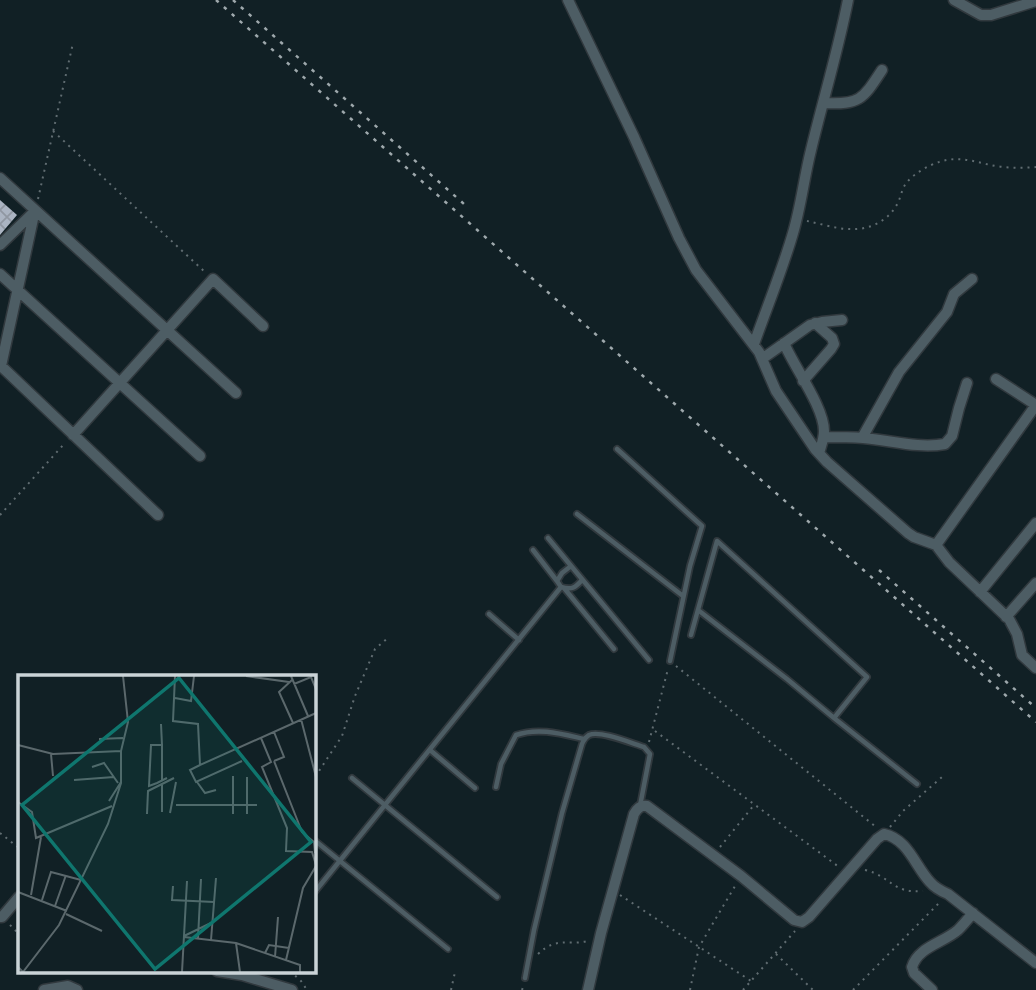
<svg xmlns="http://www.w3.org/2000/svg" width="1036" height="990" font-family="'Open Sans',sans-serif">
<defs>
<pattern id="building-cross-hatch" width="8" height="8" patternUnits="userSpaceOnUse" patternTransform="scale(1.75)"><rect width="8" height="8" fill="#abb4c2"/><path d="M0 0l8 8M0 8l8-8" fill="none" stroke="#9097a2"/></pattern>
</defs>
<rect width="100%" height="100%" fill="#112025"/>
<path fill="url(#building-cross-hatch)" d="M0,200L17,215L0,235Z"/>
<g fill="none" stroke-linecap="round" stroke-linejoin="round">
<g stroke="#31393e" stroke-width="8">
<path id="lane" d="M617,449L702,526L690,566L670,661
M577,514L683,596
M548,538L649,660
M533,550L557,581
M571,566L562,573L557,581L561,587C572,590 575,588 582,580
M564,588L614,649
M489,614L519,640
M691,635L717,541L867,677L834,718L787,679L698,610
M834,718L917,784
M430,750L475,788
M352,778L497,897
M496,787L501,764L516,735C539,727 562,734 584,739
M313,839L448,949
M313,894L561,587
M525,978L534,930L562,813L582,744C584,740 584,738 589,735C600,730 631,743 644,747L650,754L640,806"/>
</g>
<g stroke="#31393e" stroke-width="13">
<path id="street" d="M568,0L634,137L679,238L696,270L759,352L776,391L815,449L827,462L908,533L914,537L936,545L949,562L1009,619L1017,634L1022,655L1036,668
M954,0L981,15H991L1036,1
M824,103C860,105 863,99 882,70
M0,178L236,393
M0,245L35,211
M0,274L200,456
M784,343C794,367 824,407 824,431C824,439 821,446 819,453
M754,344C767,307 782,271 793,233C801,206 804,178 811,150C823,100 838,51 848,0
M762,359L810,325L822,322L842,320
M0,365L158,515
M1,366L35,210
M996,379L1036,405
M803,381L831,349L834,344L832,338L815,323
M73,435L213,279L263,326
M824,437C837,437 850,437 863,438C890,440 918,449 945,444L952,436L959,408L967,383
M862,438L899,372L947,312L954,294L972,279
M936,545L1036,405
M980,592L1036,523
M1006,617L1036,583
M0,917H2L19,897
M217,971L242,975L292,990
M44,990L68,986L77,990
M588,990L601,933L634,814C637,809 640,805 647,806L741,876L794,920L802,922L809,917L877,839L884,834C908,839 915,866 930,882C935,888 941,891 948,894L1036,963
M932,990L914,973L912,967C918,947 943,943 958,930C963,925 968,919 973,913"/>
</g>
<path stroke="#606c71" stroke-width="2" stroke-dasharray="2 5" stroke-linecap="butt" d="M53,131L206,273
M38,199L73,43
M807,221C822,224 839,230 855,229C871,229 888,220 896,206C901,199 901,189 907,182C915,173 929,165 939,162C963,154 981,165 1003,167C1014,168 1025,168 1036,167
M0,515L65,443
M676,666L876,827
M655,731L839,867
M649,742L668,669
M313,774L319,771L342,736L355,696L375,649L389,637
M890,827L903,811L942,777
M0,833L19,848
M720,847L754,805
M865,870C891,876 892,894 923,891
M620,895L751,981
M10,925L19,934
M538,954C557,936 567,946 588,941
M776,954L813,990
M290,971L301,981L307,990
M451,990L455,972
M522,990L524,984
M690,990L699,947L735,886
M743,990L795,931
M853,990L941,901"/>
<use href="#lane" stroke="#4d5d64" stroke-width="4.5"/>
<use href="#street" stroke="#4d5d64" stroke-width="10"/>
<path stroke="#9ea8ac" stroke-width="2.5" stroke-dasharray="3.5 7" stroke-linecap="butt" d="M216,0L1036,722
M233,0L464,204
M879,570L1036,708"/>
</g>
<g transform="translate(18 675)">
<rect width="298" height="298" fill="#112025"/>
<path fill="none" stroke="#5b686c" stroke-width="2" d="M157,1L155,46L180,49L182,90L298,38M228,1L271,7M273,1L290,41M274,5L261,17L275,48M276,9L293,2L298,14M157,23L173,26L176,1M283,44L298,102M143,49L144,70M256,57L266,82L256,86M243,63L253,87L244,92L269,153L268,176L294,177L298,190M81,64L105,63M0,70L35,79L103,76M33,79L35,101M256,86L284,157L296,167L297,178M182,90L172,95L178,107L224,86M74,92L86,88L100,108M56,105L96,102M144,106V70H133L131,111L139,108L149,103M179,107L187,118L198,115M144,110V137M91,126L103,107M0,127L14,137L18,163L94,131M158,130H239M152,138L158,107M129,139L130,116L156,103M215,139V101M229,139V102M155,211L154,225L196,227M0,217L49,236M13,220L23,162M24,225L33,197L63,205M37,231L48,200M48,239L84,256M166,261L195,247M166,262L218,268L282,290V297M180,263L183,204M193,265L198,203M218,268L222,297M247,278L251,270L271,273M257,282L260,242M268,285L285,213L298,191M0,292L5,297L41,250L90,149L103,108V76L110,47L105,1M164,297L169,206"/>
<path fill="#0f766e" fill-opacity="0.15" stroke="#0f766e" stroke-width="3.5" d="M161,3L293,167L137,294L4,130Z"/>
<rect width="298" height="298" fill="none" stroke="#cad3d7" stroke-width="3.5"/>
</g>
</svg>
